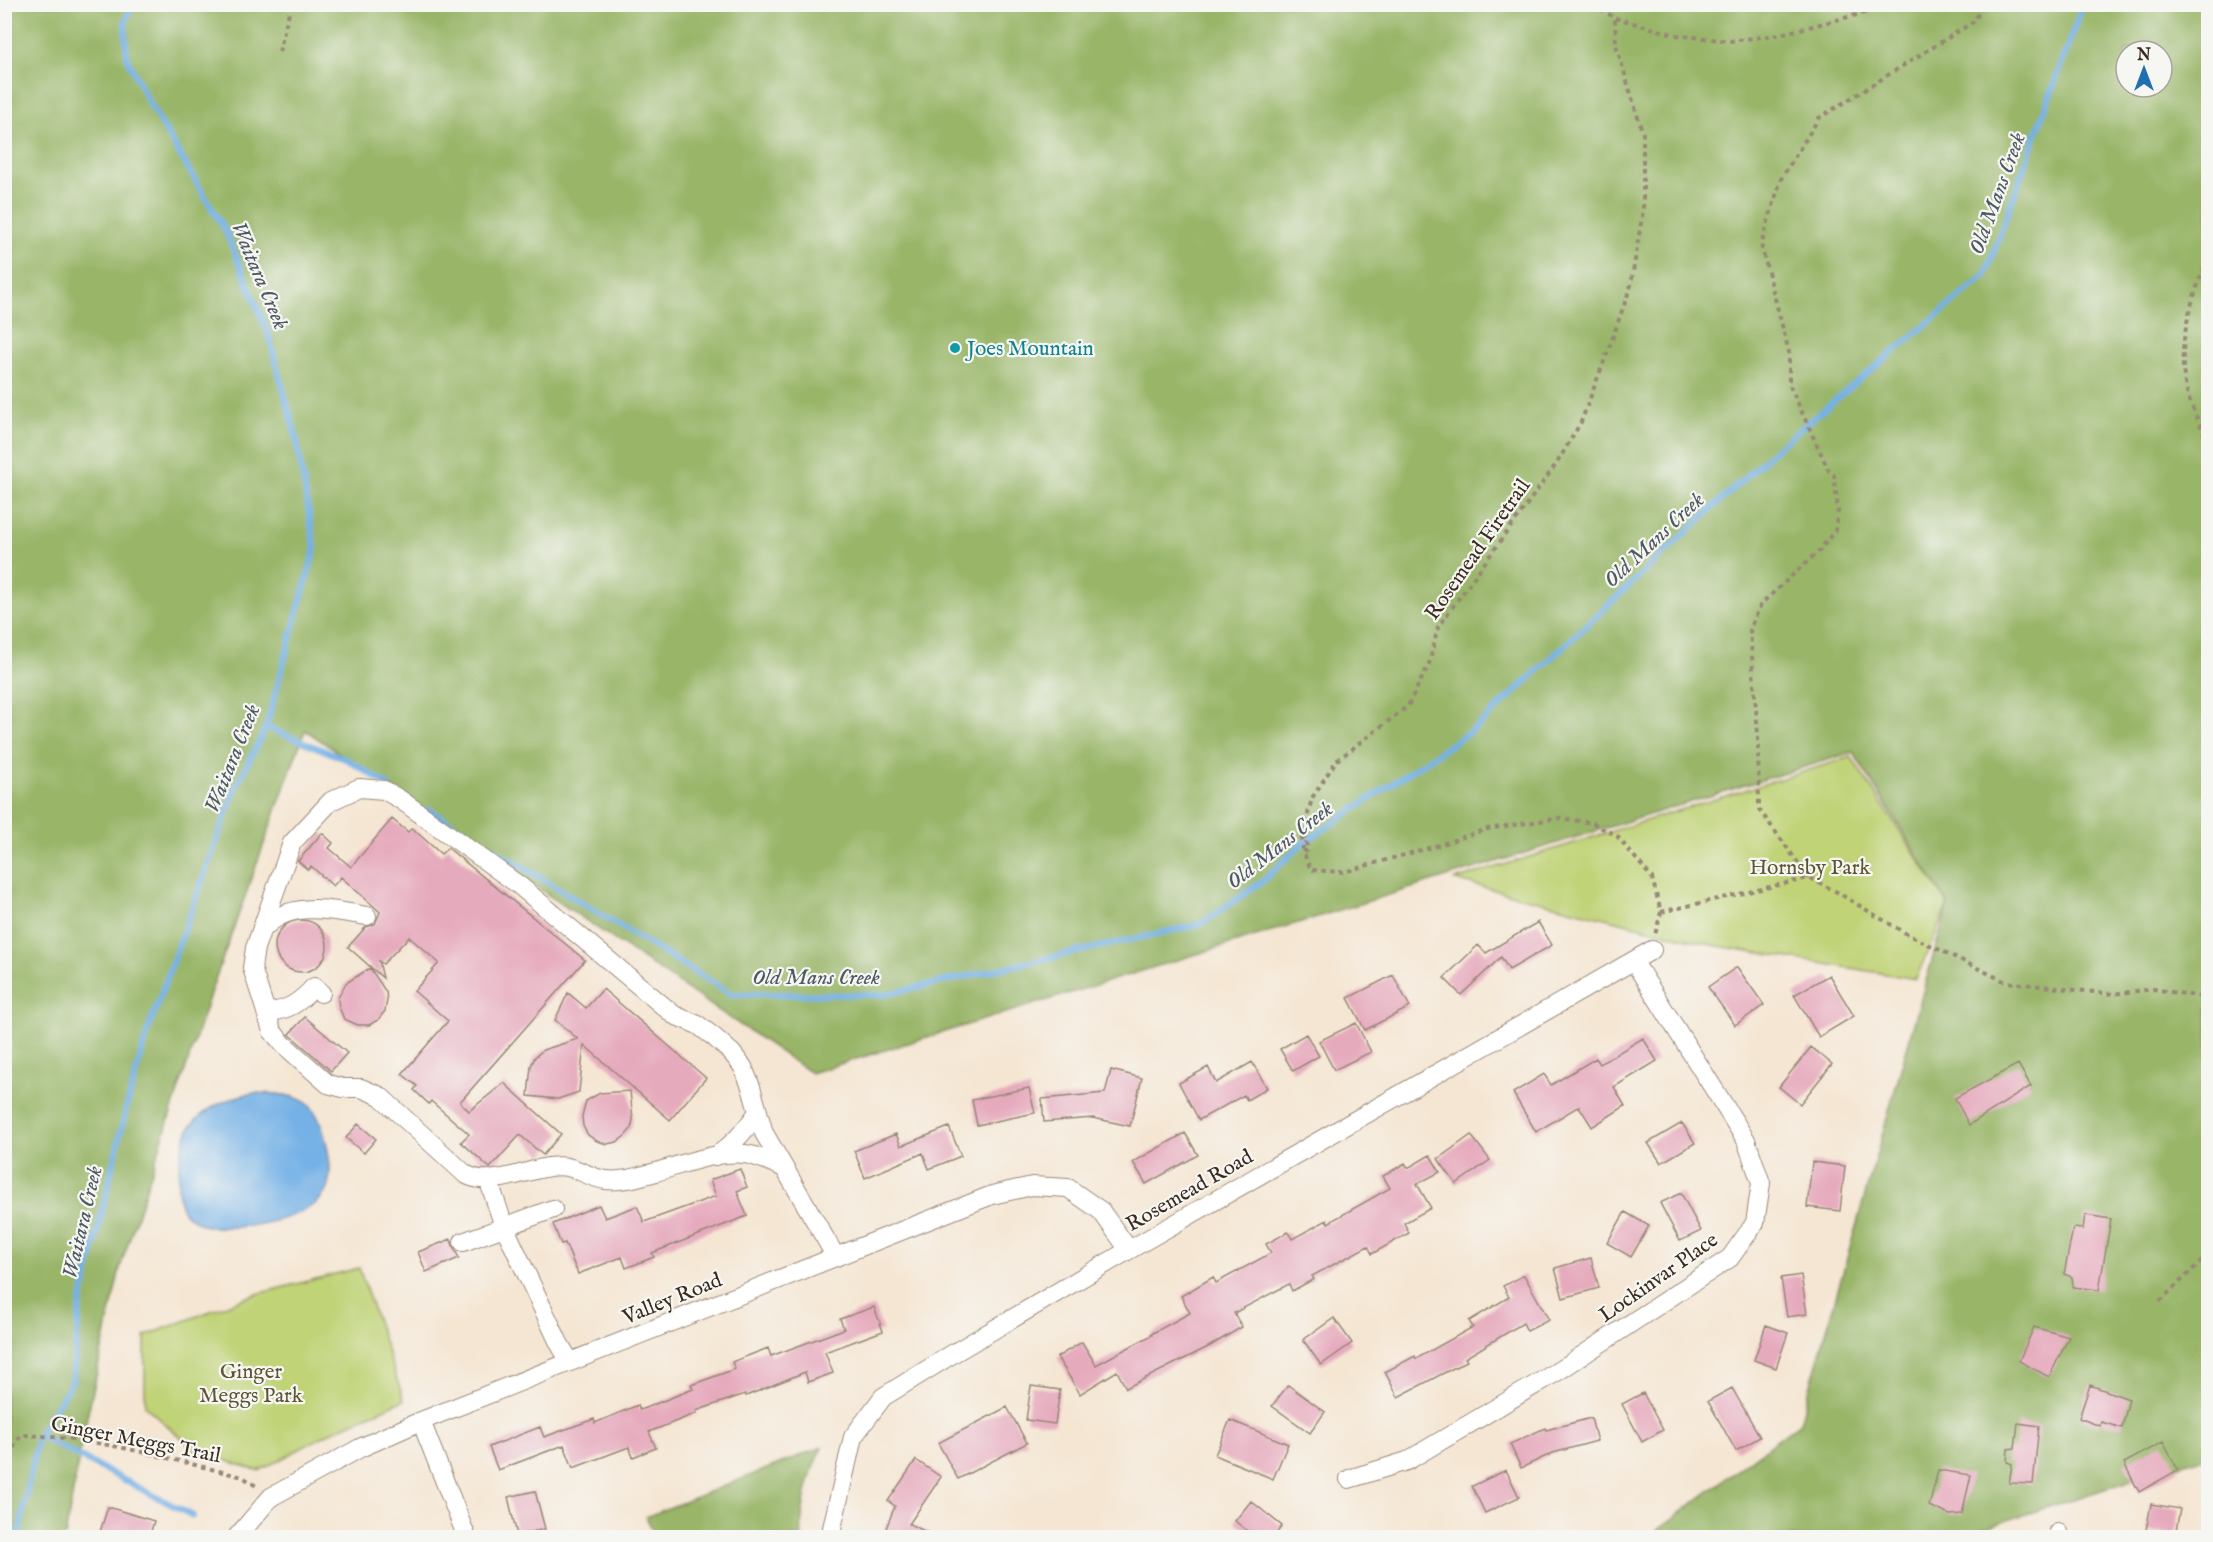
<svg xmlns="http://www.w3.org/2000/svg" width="2213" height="1542" font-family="'IM FELL English',serif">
<rect width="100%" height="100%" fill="#f6f6f2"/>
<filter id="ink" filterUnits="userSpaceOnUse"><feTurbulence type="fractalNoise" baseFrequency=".0167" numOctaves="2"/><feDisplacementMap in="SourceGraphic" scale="12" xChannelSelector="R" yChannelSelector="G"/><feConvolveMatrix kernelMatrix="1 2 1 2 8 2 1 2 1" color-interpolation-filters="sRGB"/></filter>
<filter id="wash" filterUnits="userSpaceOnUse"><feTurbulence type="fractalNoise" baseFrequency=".008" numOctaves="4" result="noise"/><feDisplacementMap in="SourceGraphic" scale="24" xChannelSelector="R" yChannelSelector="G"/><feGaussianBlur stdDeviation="1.35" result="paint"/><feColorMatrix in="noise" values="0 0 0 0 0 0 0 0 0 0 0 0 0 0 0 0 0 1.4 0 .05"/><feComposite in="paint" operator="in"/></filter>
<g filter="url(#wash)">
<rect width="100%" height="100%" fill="#f5e6d3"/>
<path fill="#c0d377" stroke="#7e7e4a" stroke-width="1.5" d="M1851,757L1948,904L1916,979L1712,945L1455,880Z
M359,1268L404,1400L335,1430L259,1471L196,1451L145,1406V1336L253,1295Z"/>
<path fill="#98b568" stroke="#6a7043" stroke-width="1.5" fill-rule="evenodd" d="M5,5H2208V1456L1955,1537H1648L1800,1423L1948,904L1853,752L811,1073L305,730L212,988L120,1268L82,1440L65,1537L5,1538ZM2126,51H2162V87H2126Z
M822,1447C810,1471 799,1511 802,1537H656L646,1517Z"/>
<path fill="#74b1e6" stroke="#586e82" stroke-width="1.5" d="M255,1093C272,1094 294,1093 308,1104C324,1117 334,1167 328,1185C327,1191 320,1200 315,1204C289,1222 245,1229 214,1227C204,1227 188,1218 183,1210C173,1191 180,1142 191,1126C204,1108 234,1095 255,1093Z"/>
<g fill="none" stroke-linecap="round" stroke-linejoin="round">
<path stroke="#74b1e6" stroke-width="6" d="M266,727L348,760L388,785
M428,809L731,994L883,995L1201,924L1263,881L1302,844L1477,727L1776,449L1985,276L2083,4
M38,1435L193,1516
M18,1538L38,1435L72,1382L80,1307L126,1109L148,1030L236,787L266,727L315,549L296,437L268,333L225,230L150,105L127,58L125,23L132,4"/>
</g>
<g id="blocks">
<path fill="#e6aabd" d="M392,819L408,832L412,828L441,854L448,848L585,960L460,1102L469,1111L504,1083L561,1134L543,1155L520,1135L490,1168L461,1142L469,1134L431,1101L429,1104L414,1090L417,1086L402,1074L448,1021L414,991L439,963L409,937L383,964L379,961L383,978L348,947L366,927L375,924L380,912L341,877L333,886L311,866L308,870L298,861L322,833L333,843L329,848L351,867Z
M275 946a26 26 0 1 1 52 0a26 26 0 1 1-52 0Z
M1538,922L1552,945L1509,970L1501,957L1461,995L1444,978L1478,945L1486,953Z
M1737,967L1764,1005L1735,1025L1708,987Z
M370,968L386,992L387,1001L385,1011L378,1020L369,1025H358L344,1019L339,1007L338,998L346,983Z
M1393,975L1410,1007L1365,1030L1348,998Z
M1829,975L1854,1016L1819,1037L1794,995Z
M603,989L706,1078L670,1120L584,1045L579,1092L558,1099L528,1096L531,1066L535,1057L543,1050L578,1039L555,1020L568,993L586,1008Z
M305,1017L347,1053L331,1071L289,1034Z
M1356,1023L1371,1052L1334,1070L1319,1041Z
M1306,1034L1319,1056L1293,1071L1280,1049Z
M1643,1038L1657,1061L1614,1087L1625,1106L1592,1127L1579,1106L1536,1132L1513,1093L1544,1074L1551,1085L1596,1058L1600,1064Z
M1811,1047L1832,1064L1800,1104L1779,1087Z
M1252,1062L1267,1088L1247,1100L1244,1095L1199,1120L1179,1083L1208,1067L1216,1083Z
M2018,1064L2031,1086L1969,1125L1955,1098Z
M1111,1070L1142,1078L1130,1126L1093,1118L1044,1122L1042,1099L1105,1093Z
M1029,1088L1035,1113L977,1125L972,1100Z
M630,1091L633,1120L631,1129L625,1136L617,1142L607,1144L597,1141L588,1135L583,1126L582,1116L586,1101L600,1093Z
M1682,1123L1695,1143L1661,1163L1648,1143Z
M358,1124L376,1139L364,1153L346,1138Z
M949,1127L961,1156L929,1169L923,1153L865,1178L854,1151L896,1134L901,1146Z
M1185,1133L1198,1155L1146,1184L1133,1162Z
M1471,1135L1490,1160L1456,1184L1438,1159Z
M1430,1155L1440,1172L1417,1184L1431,1208L1404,1223L1409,1233L1372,1254L1368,1246L1312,1276L1314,1279L1292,1291L1289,1284L1234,1313L1242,1327L1210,1346L1126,1388L1117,1371L1080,1394L1057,1357L1082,1342L1096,1365L1152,1335L1151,1334L1190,1313L1181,1296L1213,1277L1216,1283L1271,1253L1266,1244L1288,1232L1292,1239L1327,1220L1328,1223L1390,1188L1383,1176L1405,1163L1408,1168Z
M1812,1162L1845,1166L1840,1211L1807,1207Z
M740,1169L747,1187L737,1191L747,1216L652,1253L654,1257L626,1268L622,1257L578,1274L565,1243L561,1244L553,1224L599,1205L605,1218L637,1206L644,1222L716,1196L710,1180Z
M1681,1193L1701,1231L1680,1241L1660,1203Z
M1625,1212L1649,1226L1631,1257L1607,1243Z
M2085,1215L2111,1219L2099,1290L2073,1287L2072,1277L2064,1274L2073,1228L2083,1229Z
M451,1239L453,1246L459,1258L426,1272L418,1252Z
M1591,1258L1599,1288L1563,1298L1555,1268Z
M1524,1275L1549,1320L1527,1331L1523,1323L1465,1358L1467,1361L1398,1397L1385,1372L1415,1356L1416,1359L1473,1327L1469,1321L1509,1297L1503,1286Z
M1801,1275L1807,1314L1787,1317L1781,1278Z
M874,1307L883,1331L825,1352L833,1373L808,1382L805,1372L746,1396L745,1394L696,1411L697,1413L649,1432L656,1448L633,1457L629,1447L573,1468L564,1445L498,1470L489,1447L540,1427L544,1437L594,1419L595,1423L638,1405L640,1410L693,1389L691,1385L735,1369L732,1362L768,1348L771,1356L844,1329L840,1319Z
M1334,1318L1352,1343L1321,1365L1303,1340Z
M1766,1325L1788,1333L1776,1368L1754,1360Z
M2034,1327L2069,1337L2049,1377L2019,1361Z
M1288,1385L1325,1412L1310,1433L1272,1406Z
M2090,1385L2129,1399L2122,1428L2101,1422L2100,1426L2079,1418Z
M1031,1386L1060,1390L1055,1424L1026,1420Z
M1732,1388L1760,1437L1736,1451L1708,1401Z
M1643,1393L1663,1430L1642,1442L1622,1404Z
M1007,1407L1027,1443L958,1479L938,1443Z
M1591,1418L1597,1441L1553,1453L1521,1468L1510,1444L1545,1428L1546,1430Z
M1230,1420L1288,1444L1273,1479L1215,1455Z
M2018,1423L2039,1426L2033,1484L2009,1483L2012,1464L2007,1462L2008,1449L2015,1448Z
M2163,1442L2178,1470L2139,1492L2124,1463Z
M916,1460L941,1477L909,1524L940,1538H882L895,1506L888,1501Z
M1506,1470L1519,1497L1485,1513L1472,1486Z
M1938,1470L1971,1475L1962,1514L1950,1515L1929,1506Z
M535,1491L545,1529L517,1535L508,1497Z
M1251,1501L1282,1526L1273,1538H1256L1235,1521Z
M2151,1504L2180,1509L2175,1536L2146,1530Z
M108,1507L154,1521L149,1538H98Z"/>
</g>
</g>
<g filter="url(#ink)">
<use href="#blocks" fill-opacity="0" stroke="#988878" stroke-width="1.5"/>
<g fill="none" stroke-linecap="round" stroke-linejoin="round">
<g stroke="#988878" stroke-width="20">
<path id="minor" d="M262,930C290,899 330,910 367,916
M266,1013C289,1010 299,1003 314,987L321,993
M716,1156C734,1144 746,1130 758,1112
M784,1168C771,1162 759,1156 745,1154C716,1151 684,1164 656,1172C640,1176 623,1182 606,1180C583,1177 577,1163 549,1167C523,1171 489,1188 465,1174L380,1096L361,1088H343L328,1084L283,1044L272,1031L252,968L255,948L292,843L331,801L359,788L384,790L401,800L520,886L674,1015L698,1025L714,1037L732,1053L743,1067L751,1087L764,1133L836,1257
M488,1179L504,1226L559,1343L570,1362
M463,1242L553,1209
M421,1421L467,1538
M1349,1479L1407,1461L1560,1370L1730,1258L1755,1223L1761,1183L1746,1140L1634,962
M236,1538L271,1497L360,1448L421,1421L992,1195L1032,1186L1068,1188L1101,1211L1129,1250
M834,1538L832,1528L853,1437L883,1397L954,1353L1129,1250L1652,950
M2057,1538L2058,1532"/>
</g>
<path stroke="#988878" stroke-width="4" stroke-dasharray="4.5 4.5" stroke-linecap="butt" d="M1593,4L1615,18L1616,45L1643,134V210L1631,285L1609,348L1581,422L1557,463L1438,627L1429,664L1408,706L1336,761L1312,798L1302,838L1303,851L1311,870L1344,872L1439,845L1487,829L1560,818L1593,823L1617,836L1652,878L1661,912L1655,935
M1615,18L1676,35L1730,41L1777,35L1900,4
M279,52L291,4
M2208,259C2191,299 2174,351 2188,395C2193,412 2202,427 2208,443
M1302,838L1306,837L1307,851H1303
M1809,878L1759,809L1758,735L1750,630L1761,604L1820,550L1835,530L1838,511L1834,475L1829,471L1789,384V352L1761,245L1781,179L1819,118L1975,21L1982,4
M1661,912L1809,878L1835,891L1905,933L2006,982L2112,994L2154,989L2208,998
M2160,1301L2208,1255
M4,1463L21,1435C96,1437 170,1459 243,1477L259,1488"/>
<use href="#minor" stroke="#fff" stroke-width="18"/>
</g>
</g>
<circle fill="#0f9aa8" stroke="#f6f6f2" stroke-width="2" cx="955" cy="348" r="6"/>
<g text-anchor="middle" stroke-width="4.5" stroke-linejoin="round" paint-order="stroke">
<g font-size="21" fill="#0d838f" stroke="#f6f6f2" text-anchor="start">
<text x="967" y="355">Joes Mountain</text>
</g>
<g font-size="21" fill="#3b2a1e" stroke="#f6f6f2">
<text transform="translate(1477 549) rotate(-55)" y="7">Rosemead Firetrail</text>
<text transform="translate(1189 1190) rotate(-30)" y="7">Rosemead Road</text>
<text transform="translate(1658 1277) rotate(-35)" y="7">Lockinvar Place</text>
<text transform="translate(672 1298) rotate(-22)" y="7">Valley Road</text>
<text transform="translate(136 1439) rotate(11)" y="7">Ginger Meggs Trail</text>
</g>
<g font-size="21" fill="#5c5434" stroke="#f6f6f2">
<text x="1810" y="874">Hornsby Park</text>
<text x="251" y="1378">Ginger<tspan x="251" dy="24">Meggs Park</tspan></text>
</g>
<g font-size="22" font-style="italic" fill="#4f5964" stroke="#f6f6f2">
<text transform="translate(1996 193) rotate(-70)" y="8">Old Mans Creek</text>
<text transform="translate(261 275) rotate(67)" y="8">Waitara Creek</text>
<text transform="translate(1653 539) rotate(-43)" y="8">Old Mans Creek</text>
<text transform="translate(231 758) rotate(-68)" y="8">Waitara Creek</text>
<text transform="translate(1279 844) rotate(-38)" y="8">Old Mans Creek</text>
<text x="816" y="984">Old Mans Creek</text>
<text transform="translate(81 1222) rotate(-77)" y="8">Waitara Creek</text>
</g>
</g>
<rect width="2213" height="1542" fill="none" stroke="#f6f6f2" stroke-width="24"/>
<g transform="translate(2144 69)"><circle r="28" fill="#f6f6f2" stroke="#aba49d" stroke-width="1.5"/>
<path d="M0-4.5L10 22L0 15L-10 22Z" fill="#1f6fb2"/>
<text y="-9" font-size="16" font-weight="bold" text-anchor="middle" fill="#3b2a1e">N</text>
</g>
</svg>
